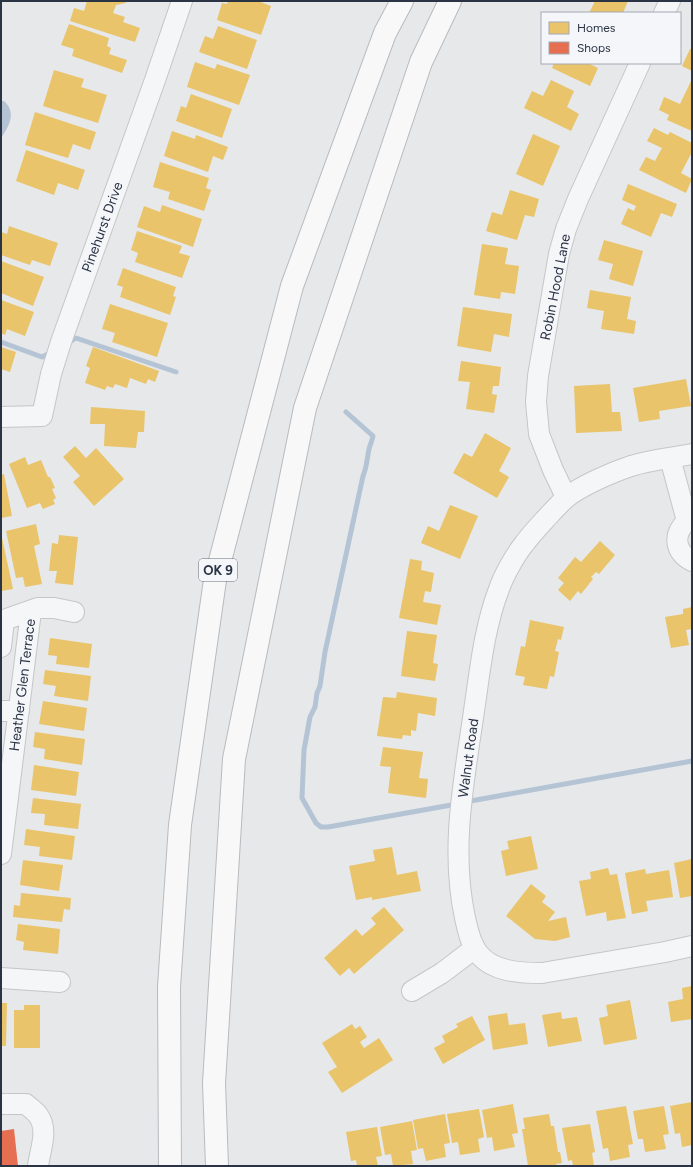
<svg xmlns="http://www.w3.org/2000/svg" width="693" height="1167" font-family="Figtree,sans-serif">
<rect width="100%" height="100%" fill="#e6e8ea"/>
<path fill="#b4c4d5" d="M1,101H4C17,113 9,126 1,138Z"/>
<path fill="#e9c46a" d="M87,1H125L126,3L116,5L113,13L125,17L123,22L140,28L135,42L70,21L74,8L84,11Z
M228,1H258L271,6L261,35L217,20L222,3L227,4Z
M595,1H628L623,13H589Z
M69,24L109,38L107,46L111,48L109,54L127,60L122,73L72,56L74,49L61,45Z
M218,26L257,40L247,69L199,52L205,36L213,39Z
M690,49H692V71L682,66Z
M195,62L215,69L217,64L250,75L239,105L187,87Z
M554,63H588L598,68L590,86L552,68Z
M54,70L84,79L81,87L107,95L98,123L43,106Z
M692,79V131L667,120L669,115L659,110L664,97L680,104Z
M551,80L574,91L567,107L579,114L571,131L524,108L532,91L543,96Z
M191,94L232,109L222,138L176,121L181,106L186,108Z
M35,112L96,132L90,150L73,144L68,158L25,145Z
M654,128L668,135L670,132L692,143V152L681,173L692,179L686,193L639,170L646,157L655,161L662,148L647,141Z
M172,131L195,139L196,135L228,147L223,160L213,156L208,172L164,156Z
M533,134L560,146L543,186L516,174Z
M26,150L85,170L78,190L58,183L54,195L16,181Z
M160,162L209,178L206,188L211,190L204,211L168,199L170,192L153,187Z
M628,184L677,204L672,217L661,213L651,237L621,224L628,208L634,211L636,206L622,200Z
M510,190L539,199L534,217L525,215L517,240L486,231L492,212L502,215Z
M162,205L202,219L193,247L137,227L144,206L160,212Z
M9,226L58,243L50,266L32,260L30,265L1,255V232L7,234Z
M137,231L182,246L179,253L190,256L182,278L135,262L138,253L131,250Z
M604,240L643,251L633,286L609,279L613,264L598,260Z
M482,244L508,248L505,264L519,266L515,294L501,292L500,299L474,295Z
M1,261L44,277L33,306L1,293Z
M123,268L176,287L173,296L176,297L170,315L120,297L123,287L117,285Z
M590,290L631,297L627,319L636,321L634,334L601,329L604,311L587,308Z
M1,300L34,312L25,336L7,329L5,335L1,333Z
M110,304L168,323L157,357L112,342L115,333L102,329Z
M463,307L512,314L509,337L494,334L491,352L457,346Z
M1,347L16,352L10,372L1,369Z
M93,347L159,371L155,382L148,379L146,384L130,378L127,388L115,384L113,388L107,386L105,390L85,383L90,368L86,366Z
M461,361L501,367L499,386H493L492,394L497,395L494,413L466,409L470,382L458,381Z
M686,379L691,406L659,411L660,419L639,422L633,388Z
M610,384L612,412H620L622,431L576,433L574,386Z
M91,407L145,411L144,432H138L136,448L104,446L105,424H90Z
M485,433L511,448L499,471L509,477L497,498L453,473L464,453L472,457Z
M75,446L86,458L96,448L124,479L94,506L73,482L80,476L63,457Z
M25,457L28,465L41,460L48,477H50L55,488L52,489L56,498L53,500L55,504L43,509L40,503L27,508L9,464Z
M4,474L12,516L1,518V475Z
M450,505L478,516L460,559L421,543L428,526L439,531Z
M36,524L40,544L34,546L42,584L25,587L23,577L16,578L6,531Z
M1,533L13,589L1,591Z
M59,535L78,537L73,585L55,583L57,571H49L52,543L58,544Z
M600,541L615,555L599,574L596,572L591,577L593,579L581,594L578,591L570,601L558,590L564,583L558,578L575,557L581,562Z
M410,559L422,561L421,570L434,573L431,592L425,591L423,602L441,605L437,625L399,618Z
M692,607V629L686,630L689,645L671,648L665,617L683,614V609Z
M530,620L564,627L561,640L558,639L555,651L559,652L554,677L550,676L547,689L523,685L525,677L515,675L521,646L525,647Z
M407,631L437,635L433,663L438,664L435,681L401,676Z
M50,638L92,644L89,668L56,664L57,656L48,655Z
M45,670L91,676L88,701L54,696L56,686L43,684Z
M397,692L437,698L435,716L418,713L416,731L411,730V736L403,735L402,739L377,736L383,697L396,698Z
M43,701L87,708L84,731L39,724Z
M35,732L85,739L82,765L44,759L45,749L33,747Z
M383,747L423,752L419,778L428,779L426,798L388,793L391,767L380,766Z
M34,765L79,772L76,796L31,790Z
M33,798L81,804L78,829L44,825L45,814L31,813Z
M26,829L75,836L72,860L39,856L40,847L24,845Z
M531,836L538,869L506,876L501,851L509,849L507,841Z
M392,847L397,875L417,871L421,891L372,900V897L356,900L349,866L375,861L373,850Z
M692,859V896L680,898L674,863Z
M23,860L63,865L59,891L20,885Z
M608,868L610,875L617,874L626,918L607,921L606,912L586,916L579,881L591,879L590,872Z
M645,869L646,874L669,870L673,897L646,901L648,911L632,914L625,873Z
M531,884L546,896L542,902L555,912L548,921L566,917L570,937L555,941L535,939L506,916Z
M21,893L71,898L70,910L64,909L62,922L13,917L14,905L20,906Z
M384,907L404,930L354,974L349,968L340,976L324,958L356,929L362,936L376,924L371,918Z
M18,924L60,929L58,954L23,950L24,942L16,940Z
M692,986V1019L671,1022L668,1002L683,999L682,988Z
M630,1000L637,1039L604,1045L599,1018L608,1016L606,1005Z
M1,1003H7L6,1046H1Z
M24,1005H40V1048H14V1010H24Z
M561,1012L562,1019L577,1017L582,1041L548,1047L542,1015Z
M507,1013L509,1025L525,1023L528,1044L493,1050L488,1016Z
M472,1016L485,1040L443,1064L434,1048L445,1042L442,1036L458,1027L456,1024Z
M352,1024L355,1029L360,1026L367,1037L360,1042L364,1048L379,1038L393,1060L342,1093L328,1072L337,1067L322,1043Z
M692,1102V1145L682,1147L680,1133L675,1134L670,1106Z
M513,1104L518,1133L512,1134L515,1147L494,1151L492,1137L487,1138L482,1110Z
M626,1106L633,1144L628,1145L630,1157L610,1161L608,1148L603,1149L596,1111Z
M664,1106L669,1134L663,1135L666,1149L645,1152L643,1139H638L633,1111Z
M479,1109L484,1137L478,1139L480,1152L460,1155L458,1142L452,1143L447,1114Z
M445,1114L450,1143L444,1144L446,1157L426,1161L423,1148L418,1149L413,1120Z
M549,1114L551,1126H554L558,1152H560L562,1163L556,1164L557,1166H528L522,1129H525L523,1118Z
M412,1121L417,1150L411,1151L413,1164L393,1166L391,1154L385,1155L380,1127Z
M590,1124L595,1152L592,1153L594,1166H573L572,1160L568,1161L562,1128Z
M377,1127L382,1156L376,1157L378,1166H357L356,1160L351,1161L346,1132Z"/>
<path fill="#e76f51" d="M14,1129L18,1166H1V1131Z"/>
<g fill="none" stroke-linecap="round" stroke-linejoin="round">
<path stroke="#b4c4d5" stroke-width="5" d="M1,342L42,357L52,352
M68,343L76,338L176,372
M346,412L373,436C372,441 370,445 369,449C367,458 367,467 363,476L325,652L320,686L317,693L315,707L310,717L304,750L302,798L316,823L321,827H328L457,804
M465,802L692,761"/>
<g stroke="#c4c6c8" stroke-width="22">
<path id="minor" d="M664,13L670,1
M1,417L42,416L51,374L61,342L155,80L182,1
M692,454C672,458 650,460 631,466C613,472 580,486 566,498C561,502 556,508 551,513C542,523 532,533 524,544C515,555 503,577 499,589C484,628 480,671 474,711C464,781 450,848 465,918C468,930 470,943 478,953C492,972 521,973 542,973L665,952L692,946
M670,458L687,521
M566,497L553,470L539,434L536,402L538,376L559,254L566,229L578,199L640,63
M687,521C672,535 675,552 692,561
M1,621L38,608H54L74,612
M1,647L4,620
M1,711H19
M1,854L31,611
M1,978L60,982
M412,991L442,973L475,948
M1,1104H26C29,1107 35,1111 38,1115C49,1130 40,1150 38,1166"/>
</g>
<g stroke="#b8bbbf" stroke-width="24">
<path id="highway" d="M170,1166L169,987L180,825L215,580L292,286L385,33L402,1
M217,1166L214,1083L234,759L305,408L421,62L450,1"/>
</g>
<use href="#minor" stroke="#f5f6f7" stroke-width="20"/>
<use href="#highway" stroke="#f8f8f8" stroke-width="22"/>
</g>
<g text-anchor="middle" stroke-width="4" stroke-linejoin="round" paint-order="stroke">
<rect fill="#f4f6f9" stroke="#676e7b" stroke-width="1" x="199" y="559" width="38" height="22" rx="3"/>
<g font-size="13" font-weight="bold" fill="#2b3445">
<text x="218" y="575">OK 9</text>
</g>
<g font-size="14" fill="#2b3445" stroke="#f4f6f9">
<text transform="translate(102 227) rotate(-70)" y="5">Pinehurst Drive</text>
<text transform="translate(555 287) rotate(-79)" y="5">Robin Hood Lane</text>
<text transform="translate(22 685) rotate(-83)" y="5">Heather Glen Terrace</text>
<text transform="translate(468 758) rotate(-82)" y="5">Walnut Road</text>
</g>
</g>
<rect width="693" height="1167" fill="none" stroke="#2b3445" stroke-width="4"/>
<rect x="541" y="12" width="140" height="52" fill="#f4f6f9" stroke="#a4a8b1"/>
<rect x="549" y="22" width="20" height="12" fill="#e9c46a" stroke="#a4a8b1"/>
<text x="577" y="32" font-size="12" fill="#2b3445">Homes</text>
<rect x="549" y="42" width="20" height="12" fill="#e76f51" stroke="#a4a8b1"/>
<text x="577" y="52" font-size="12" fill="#2b3445">Shops</text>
</svg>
